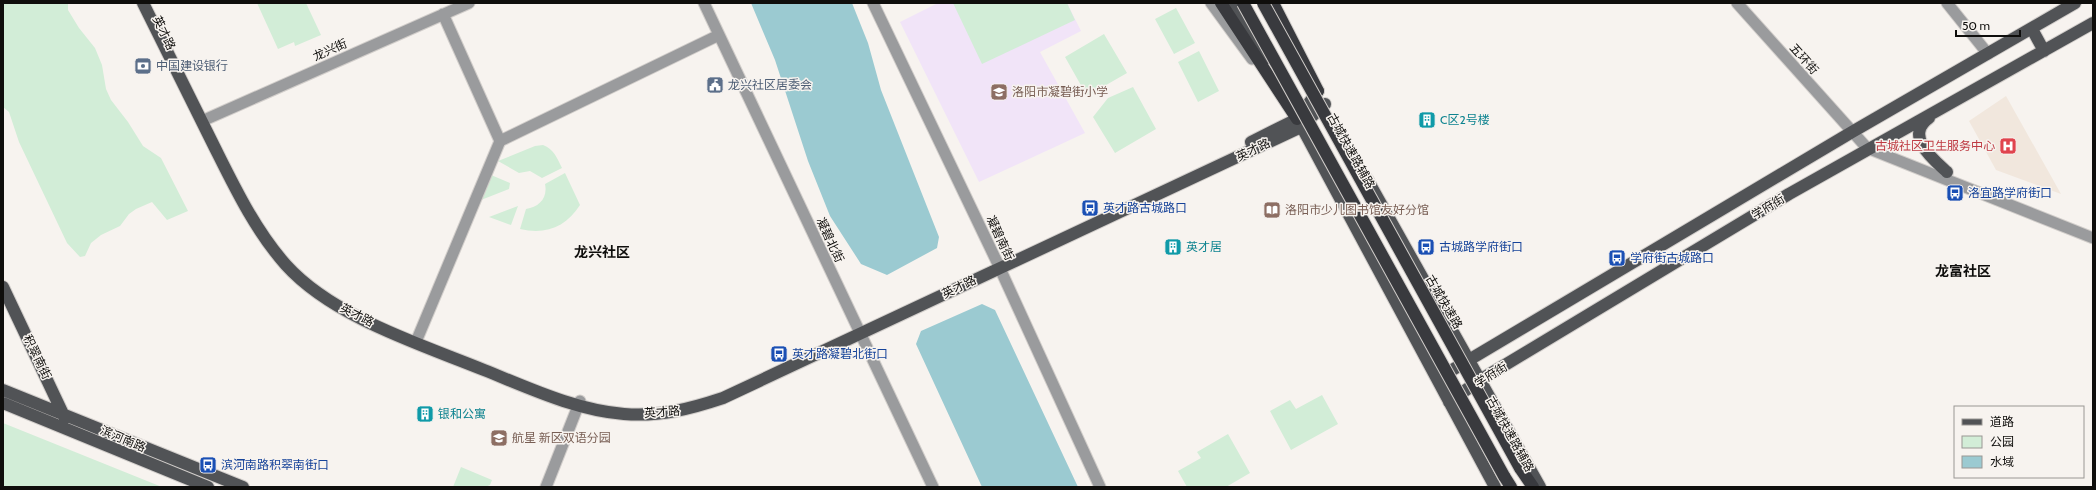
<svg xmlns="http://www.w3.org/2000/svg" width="2096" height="490" font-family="Cabin,'Noto Sans SC',sans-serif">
<rect width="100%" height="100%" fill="#f7f3ef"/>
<path fill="#f1e7dd" d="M2006,96L2061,194L1996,170L1969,121Z"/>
<path fill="#f1e4f8" d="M938,3H1067L1081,31L1040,52L1085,133L979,182L900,22Z"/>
<path fill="#d2edd7" d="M3,3H68V10L79,28L95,48L102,65L106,89L111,100L128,122L143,146L161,158L188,211L167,220L152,202L136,209L129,214L120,226L101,235L91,243L85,256L80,257L67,243L19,142L9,112L3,107Z
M257,3H306L321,35L295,46L294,42L278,49Z
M953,3H1067L1075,20L982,64Z
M1176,8L1195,43L1174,54L1155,19Z
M1104,34L1127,73L1087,96L1065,57Z
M1199,51L1219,91L1198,102L1178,62Z
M1133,87L1156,129L1115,153L1093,117L1108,98Z
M543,145C554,149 557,158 562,168L542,178L530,171L519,173L498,161L535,146Z
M565,173L580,205C566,227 546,235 520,229L526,209C539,207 548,198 545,184Z
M491,175L510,183L509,189L481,200Z
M518,206L511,225L489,217Z
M1322,395L1338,424L1291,450L1270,411L1290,400L1296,409Z
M3,423L162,487H3Z
M1228,434L1250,473L1226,487H1187L1178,471L1201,458L1197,452Z
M461,467L492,480L490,485L485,487H453Z"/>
<path fill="#9bcad1" d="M751,3H852L868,43L881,90L939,237L937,248L887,275L861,264L830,216L808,161L775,60Z
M982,304L995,310L1078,487H982L916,344L921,331Z"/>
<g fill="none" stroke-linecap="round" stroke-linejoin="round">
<g stroke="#d2cecb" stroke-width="13">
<path id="minor" d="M704,3L933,487
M873,3L997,262L1100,487
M1211,3L1252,59
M1737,3L1867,148L2093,238
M1947,3L1988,54
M202,121L469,3
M500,141L719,35
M418,337L500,141L443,14
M546,487L580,401"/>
</g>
<g stroke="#d2cecb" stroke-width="14">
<path id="major" d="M143,3C167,51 190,98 214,146C235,188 255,230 286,265C333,317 420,344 484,370C529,388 575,410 624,414C659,417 690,409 723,398L1301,127L1325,104
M1232,3L1264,60
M2032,29L2044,51
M1929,118C1904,136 1933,159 1947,172
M1298,120L1495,487
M1251,142L1297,119L1318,91
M1367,179L1540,487
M3,287L65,418
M1437,379L1852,132L2075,3
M3,390L243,487
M1449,402L1480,380L1789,194L2093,23
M3,403L208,487"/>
</g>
<g stroke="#d2cecb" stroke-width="14">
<path id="highway" d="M1221,3L1297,119
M1273,3L1318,91
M1520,468L1533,487
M1504,476L1511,487"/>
</g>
<use href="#minor" stroke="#9a9b9d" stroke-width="11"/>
<use href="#major" stroke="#515356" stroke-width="12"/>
<use href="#highway" stroke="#393a3e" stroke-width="12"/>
<g stroke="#d2cecb" stroke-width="14" stroke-linecap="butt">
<path id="highway-bridge" d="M1243,3L1504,476
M1263,3L1520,468"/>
</g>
<use href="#highway-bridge" stroke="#393a3e" stroke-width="12"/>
</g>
<defs>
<g id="bank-square" transform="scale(0.9)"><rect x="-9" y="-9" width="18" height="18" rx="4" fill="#5c6f8a" stroke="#f7f3ef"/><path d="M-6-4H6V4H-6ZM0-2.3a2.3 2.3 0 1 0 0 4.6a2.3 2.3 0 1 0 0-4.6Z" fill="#fff"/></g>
<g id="civic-square" transform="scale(0.9)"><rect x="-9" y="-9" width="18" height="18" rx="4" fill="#5c6f8a" stroke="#f7f3ef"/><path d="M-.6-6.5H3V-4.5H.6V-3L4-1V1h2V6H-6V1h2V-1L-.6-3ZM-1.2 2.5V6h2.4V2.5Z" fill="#fff"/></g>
<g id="school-square" transform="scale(0.9)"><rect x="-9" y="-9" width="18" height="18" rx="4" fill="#8d6e63" stroke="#f7f3ef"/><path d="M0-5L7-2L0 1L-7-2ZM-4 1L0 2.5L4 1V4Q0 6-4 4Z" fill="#fff"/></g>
<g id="building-square" transform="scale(0.9)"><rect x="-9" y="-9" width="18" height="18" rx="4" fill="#0f9aa8" stroke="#f7f3ef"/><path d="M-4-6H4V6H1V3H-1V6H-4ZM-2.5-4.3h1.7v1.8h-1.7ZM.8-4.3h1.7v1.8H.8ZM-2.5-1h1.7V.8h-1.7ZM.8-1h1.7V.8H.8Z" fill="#fff"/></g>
<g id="hospital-square" transform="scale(0.9)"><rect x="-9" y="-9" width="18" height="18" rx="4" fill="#e0444e" stroke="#f7f3ef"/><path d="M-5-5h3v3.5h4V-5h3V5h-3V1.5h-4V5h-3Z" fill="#fff"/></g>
<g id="bus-square" transform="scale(0.9)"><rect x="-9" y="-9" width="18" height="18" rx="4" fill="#1a4fb4" stroke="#f7f3ef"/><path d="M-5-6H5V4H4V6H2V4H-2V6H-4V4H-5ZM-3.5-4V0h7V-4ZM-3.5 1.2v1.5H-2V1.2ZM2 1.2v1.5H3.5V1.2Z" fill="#fff"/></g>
<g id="library-square" transform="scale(0.9)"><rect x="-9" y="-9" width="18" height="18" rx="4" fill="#8d6e63" stroke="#f7f3ef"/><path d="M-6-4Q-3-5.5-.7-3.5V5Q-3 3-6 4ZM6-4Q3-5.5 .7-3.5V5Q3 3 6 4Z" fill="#fff"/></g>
</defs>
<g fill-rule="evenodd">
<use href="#bank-square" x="143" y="66"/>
<use href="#civic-square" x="715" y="85"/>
<use href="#school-square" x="999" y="92"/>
<use href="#building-square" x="1427" y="120"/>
<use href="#hospital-square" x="2008" y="146"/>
<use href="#bus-square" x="1955" y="193"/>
<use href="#bus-square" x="1090" y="208"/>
<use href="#library-square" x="1272" y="210"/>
<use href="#building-square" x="1173" y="247"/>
<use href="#bus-square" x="1426" y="247"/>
<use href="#bus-square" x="1617" y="258"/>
<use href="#bus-square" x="779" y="354"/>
<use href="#building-square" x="425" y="414"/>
<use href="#school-square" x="499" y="438"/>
<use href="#bus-square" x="208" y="465"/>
</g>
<g text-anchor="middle" stroke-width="3" stroke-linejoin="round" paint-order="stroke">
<g font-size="12" fill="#0f0e0c" stroke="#f7f3ef">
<text transform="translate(164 33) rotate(64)" y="4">英才路</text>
<text transform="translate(330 50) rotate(-24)" y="4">龙兴街</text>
<text transform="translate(1804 59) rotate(48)" y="4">五环街</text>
<text transform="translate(1253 150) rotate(-25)" y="4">英才路</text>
<text transform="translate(1351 151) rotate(61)" y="4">古城快速路辅路</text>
<text transform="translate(1768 207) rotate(-31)" y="4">学府街</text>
<text transform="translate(1000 238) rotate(65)" y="4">凝碧南街</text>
<text transform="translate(830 240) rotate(65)" y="4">凝碧北街</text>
<text transform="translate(959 287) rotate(-26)" y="4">英才路</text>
<text transform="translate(1444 302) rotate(60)" y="4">古城快速路</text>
<text transform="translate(357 315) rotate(27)" y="4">英才路</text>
<text transform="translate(37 357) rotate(64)" y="4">积翠南街</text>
<text transform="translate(1491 375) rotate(-32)" y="4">学府街</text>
<text transform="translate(662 412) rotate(-4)" y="4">英才路</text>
<text transform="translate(1510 434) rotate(61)" y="4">古城快速路辅路</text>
<text transform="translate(123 439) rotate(23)" y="4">滨河南路</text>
</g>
<g font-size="12" fill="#4e5e75" stroke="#f7f3ef" text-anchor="start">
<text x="156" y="70">中国建设银行</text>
<text x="728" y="89">龙兴社区居委会</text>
</g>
<g font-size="12" fill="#785e54" stroke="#f7f3ef" text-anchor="start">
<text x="1012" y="96">洛阳市凝碧街小学</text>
<text x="1285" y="214">洛阳市少儿图书馆友好分馆</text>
<text x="512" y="442">航星 新区双语分园</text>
</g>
<g font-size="12" fill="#0d838f" stroke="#f7f3ef" text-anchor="start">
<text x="1440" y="124">C区2号楼</text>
<text x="1186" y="251">英才居</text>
<text x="438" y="418">银和公寓</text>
</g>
<g font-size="12" fill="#be3a42" stroke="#f7f3ef" text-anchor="end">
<text x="1995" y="150">古城社区卫生服务中心</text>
</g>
<g font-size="12" fill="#164399" stroke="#f7f3ef" text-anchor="start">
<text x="1968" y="197">洛宜路学府街口</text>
<text x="1103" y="212">英才路古城路口</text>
<text x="1439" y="251">古城路学府街口</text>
<text x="1630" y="262">学府街古城路口</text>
<text x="792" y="358">英才路凝碧北街口</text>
<text x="221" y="469">滨河南路积翠南街口</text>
</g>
<g font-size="14" font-weight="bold" fill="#0f0e0c" stroke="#f7f3ef">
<text x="602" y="257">龙兴社区</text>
<text x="1963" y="276">龙富社区</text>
</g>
</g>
<rect width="2096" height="490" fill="none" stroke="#0f0e0c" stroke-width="8"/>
<rect x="1954" y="406" width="130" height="72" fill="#f7f3ef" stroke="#9a9794"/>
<rect x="1962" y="419" width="20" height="6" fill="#515356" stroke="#9a9794"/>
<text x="1990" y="426" font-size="12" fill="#0f0e0c">道路</text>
<rect x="1962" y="436" width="20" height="12" fill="#d2edd7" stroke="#9a9794"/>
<text x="1990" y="446" font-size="12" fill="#0f0e0c">公园</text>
<rect x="1962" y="456" width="20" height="12" fill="#9bcad1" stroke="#9a9794"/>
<text x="1990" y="466" font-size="12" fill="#0f0e0c">水域</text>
<path d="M1956 30v6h64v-6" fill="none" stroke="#0f0e0c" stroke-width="2"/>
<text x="1962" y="30" font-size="12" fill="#0f0e0c" stroke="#f7f3ef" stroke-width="3" paint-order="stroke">50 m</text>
</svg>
